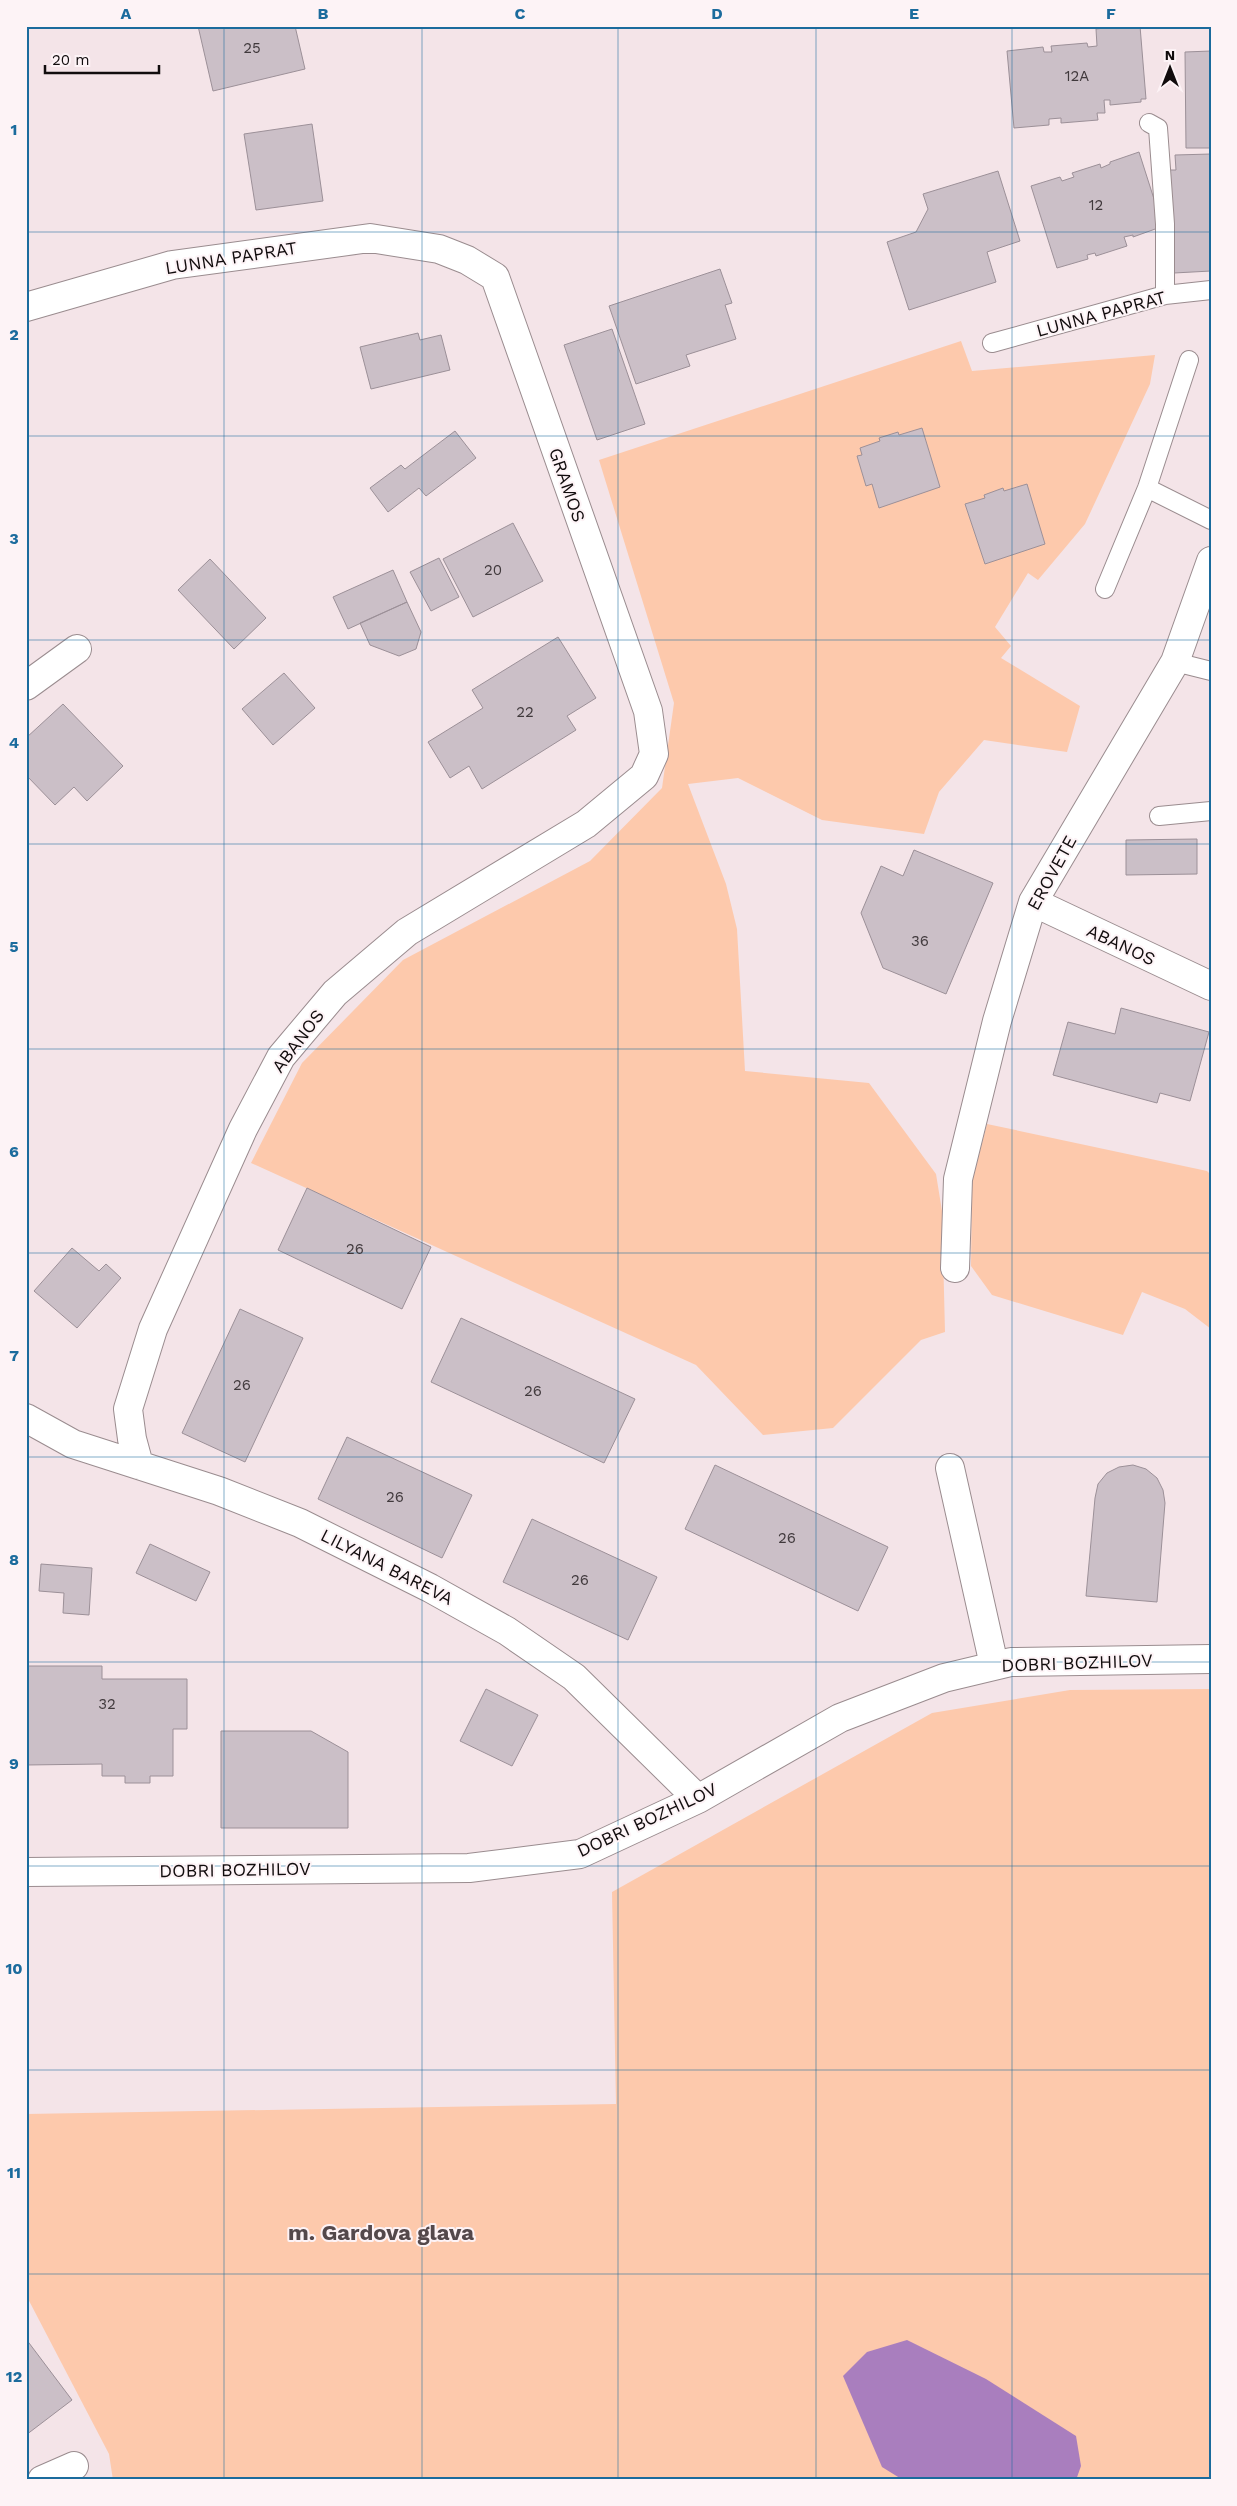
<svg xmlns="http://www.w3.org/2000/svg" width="1237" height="2506" font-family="'Work Sans',sans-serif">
<rect width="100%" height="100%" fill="#f4e4e8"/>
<path fill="#fdc9ac" d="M961,341L972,371L1155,355L1150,384L1085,524L1038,580L1028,573L995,627L1011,646L1001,658L1080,706L1067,752L984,740L939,792L924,834L822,820L738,778L688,784L726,884L737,929L745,1071L869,1083L936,1174L942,1211L945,1332L921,1340L833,1428L763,1435L696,1365L251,1163L302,1063L403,960L590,861L662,788L674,703L599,460Z
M987,1124L1207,1171L1211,1175V1329L1185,1309L1142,1292L1123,1335L992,1295L971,1266L972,1181Z
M1211,1689V2480H113L109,2454L26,2295V2114L616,2104L612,1892L932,1713L1070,1690Z"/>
<path fill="#a97ebe" d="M907,2340L986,2379L1076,2436L1081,2466L1076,2480H903L882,2467L843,2376L867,2352Z"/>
<path fill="#cbbfc7" stroke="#9c9098" d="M198,26H295L305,69L213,91Z
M1122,26H1140L1146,99H1141V102L1110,105V100H1104L1105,113H1097L1098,120L1061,123V118L1049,119V125L1014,128L1007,51L1043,47L1044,52H1052L1051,46L1087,43L1088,47L1097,46L1096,29Z
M1211,51V148H1186L1185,52Z
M312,124L323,201L256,210L244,134Z
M1139,152L1162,224L1158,228L1133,237V235L1124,237L1127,246L1096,256L1095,253L1087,255L1088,259L1057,268L1031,186L1060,177L1062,181L1074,177L1072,173L1100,164L1101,168L1110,164V162Z
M1211,154V271L1174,273L1170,170H1176L1175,155Z
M998,171L1020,241L987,252L996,282L909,310L887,242L916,232L928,209L923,194Z
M720,269L732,303L725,305L736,339L686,355L690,366L636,384L609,306Z
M612,329L645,424L597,440L564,345Z
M418,333L420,340L441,335L450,370L371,389L360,347Z
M922,428L940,487L879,508L872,484L866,486L857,456L862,455L860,448L880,441L879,438L898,432L899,435Z
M455,431L476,458L426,496L419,488L388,512L370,488L401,465L405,469Z
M1027,484L1045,544L985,564L965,504L985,498L984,495L1003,488L1004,491Z
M513,523L543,581L473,617L443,559Z
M439,558L459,597L431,611L410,572Z
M210,559L266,618L234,649L178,590Z
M393,570L407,602L348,629L333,597Z
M407,602L421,632L416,649L399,656L370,645L360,623Z
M558,637L596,698L567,716L576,730L482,789L469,766L450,778L428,742L483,708L472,690Z
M284,673L315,708L273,745L242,709Z
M63,704L123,766L87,801L74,787L55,805L26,775V738Z
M1197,839V874L1126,875V840Z
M914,850L993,883L946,994L883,968L861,913L881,866L903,876Z
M1121,1008L1209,1032L1190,1101L1160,1093L1157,1103L1053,1075L1068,1022L1115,1034Z
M307,1188L431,1247L402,1309L278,1250Z
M72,1248L99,1271L106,1264L121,1278L77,1328L34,1291Z
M240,1309L303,1338L245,1462L182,1433Z
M461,1318L635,1399L604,1463L431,1382Z
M347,1437L472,1495L442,1558L318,1499Z
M715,1465L888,1547L858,1611L685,1529Z
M1133,1465L1146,1469L1157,1478L1163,1490L1165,1503L1157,1602L1086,1596L1095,1498L1098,1484L1107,1473L1119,1467Z
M532,1519L657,1577L628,1640L503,1582Z
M150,1544L210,1572L196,1601L136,1573Z
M41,1564L92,1568L89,1615L63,1613L64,1593L39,1591Z
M26,1666H102V1679H187V1729H173V1776H150V1783H125V1776H102V1764L26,1765Z
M486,1689L538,1715L512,1766L460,1741Z
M221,1731H311L348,1752V1828H221Z
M26,2339L72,2400L26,2435Z"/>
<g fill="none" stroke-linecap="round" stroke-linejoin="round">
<g stroke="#9a8c8f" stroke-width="20">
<path id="lane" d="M1149,123L1158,128L1165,224V295
M992,343L1165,295L1211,290
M1147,488L1211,520
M1105,589L1147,488L1189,360
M1175,662L1211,671
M1159,816L1211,811"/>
</g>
<g stroke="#9a8c8f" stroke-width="30">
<path id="street" d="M26,307L172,265L370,238L439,249L467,260L495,277L648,711L654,754L644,776L586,824L407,932L335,993L281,1057L243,1129L153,1329L128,1409L132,1439L139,1465
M26,686L77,649
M1033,902L1211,986
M955,1268L958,1179L997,1021L1033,902L1175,662L1211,561
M26,1418L73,1444L219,1491L300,1523L430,1588L507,1631L574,1677L698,1799
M950,1468L994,1665
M26,1872L469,1868L580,1854L698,1799L840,1718L944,1678L1011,1662L1211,1659
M42,2480L74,2466"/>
</g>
<use href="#lane" stroke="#fff" stroke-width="18"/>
<use href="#street" stroke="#fff" stroke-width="28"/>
</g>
<path fill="none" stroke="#1b6b9d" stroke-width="1" stroke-opacity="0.55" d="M224,26V2480M422,26V2480M618,26V2480M816,26V2480M1012,26V2480M26,232H1211M26,436H1211M26,640H1211M26,844H1211M26,1049H1211M26,1253H1211M26,1457H1211M26,1662H1211M26,1866H1211M26,2070H1211M26,2274H1211"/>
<g text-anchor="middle" stroke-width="4" stroke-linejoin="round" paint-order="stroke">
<g font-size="15" fill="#40393c">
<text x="252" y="53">25</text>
<text x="1077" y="81">12A</text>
<text x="1096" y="210">12</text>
<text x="493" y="575">20</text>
<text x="525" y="717">22</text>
<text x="920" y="946">36</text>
<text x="355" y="1254">26</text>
<text x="242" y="1390">26</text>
<text x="533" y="1396">26</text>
<text x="395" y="1502">26</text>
<text x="787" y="1543">26</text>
<text x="580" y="1585">26</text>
<text x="107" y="1709">32</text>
</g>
<g font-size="18" fill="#110c0d" stroke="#fdf3f6">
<text transform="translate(231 258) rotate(-9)" y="6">LUNNA PAPRAT</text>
<text transform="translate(1101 314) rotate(-15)" y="6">LUNNA PAPRAT</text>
<text transform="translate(567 485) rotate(71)" y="6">GRAMOS</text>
<text transform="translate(1052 873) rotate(-61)" y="6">EROVETE</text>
<text transform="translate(1121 945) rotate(25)" y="6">ABANOS</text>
<text transform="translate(298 1041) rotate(-53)" y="6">ABANOS</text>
<text transform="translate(387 1567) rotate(27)" y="6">LILYANA BAREVA</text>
<text transform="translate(1077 1663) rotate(-2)" y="6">DOBRI BOZHILOV</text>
<text transform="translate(647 1820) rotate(-25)" y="6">DOBRI BOZHILOV</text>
<text transform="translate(235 1870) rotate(-1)" y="6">DOBRI BOZHILOV</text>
</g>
<g font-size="22" font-weight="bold" fill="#54484b" stroke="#fdf3f6">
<text x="381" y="2240">m. Gardova glava</text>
</g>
</g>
<rect width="1237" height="2506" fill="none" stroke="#fdf3f6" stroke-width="55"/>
<g transform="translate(1170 68)" stroke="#fdf3f6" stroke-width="4" paint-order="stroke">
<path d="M0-4L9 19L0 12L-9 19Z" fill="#110c0d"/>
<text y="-8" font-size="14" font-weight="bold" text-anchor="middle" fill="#110c0d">N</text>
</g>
<path d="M45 65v8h114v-8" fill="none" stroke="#110c0d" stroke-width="2.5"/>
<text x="52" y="65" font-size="15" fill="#110c0d" stroke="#fdf3f6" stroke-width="4" paint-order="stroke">20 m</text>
<rect x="28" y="28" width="1182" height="2450" fill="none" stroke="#1b6b9d" stroke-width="2"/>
<g font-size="16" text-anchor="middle" font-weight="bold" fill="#1b6b9d">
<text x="126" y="19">A</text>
<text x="323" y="19">B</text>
<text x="520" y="19">C</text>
<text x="717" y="19">D</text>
<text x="914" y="19">E</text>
<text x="1111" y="19">F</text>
<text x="14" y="135">1</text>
<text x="14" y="340">2</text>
<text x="14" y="544">3</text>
<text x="14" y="748">4</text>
<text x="14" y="952">5</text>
<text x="14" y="1157">6</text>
<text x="14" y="1361">7</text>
<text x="14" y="1565">8</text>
<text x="14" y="1769">9</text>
<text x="14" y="1974">10</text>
<text x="14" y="2178">11</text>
<text x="14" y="2382">12</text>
</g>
</svg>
